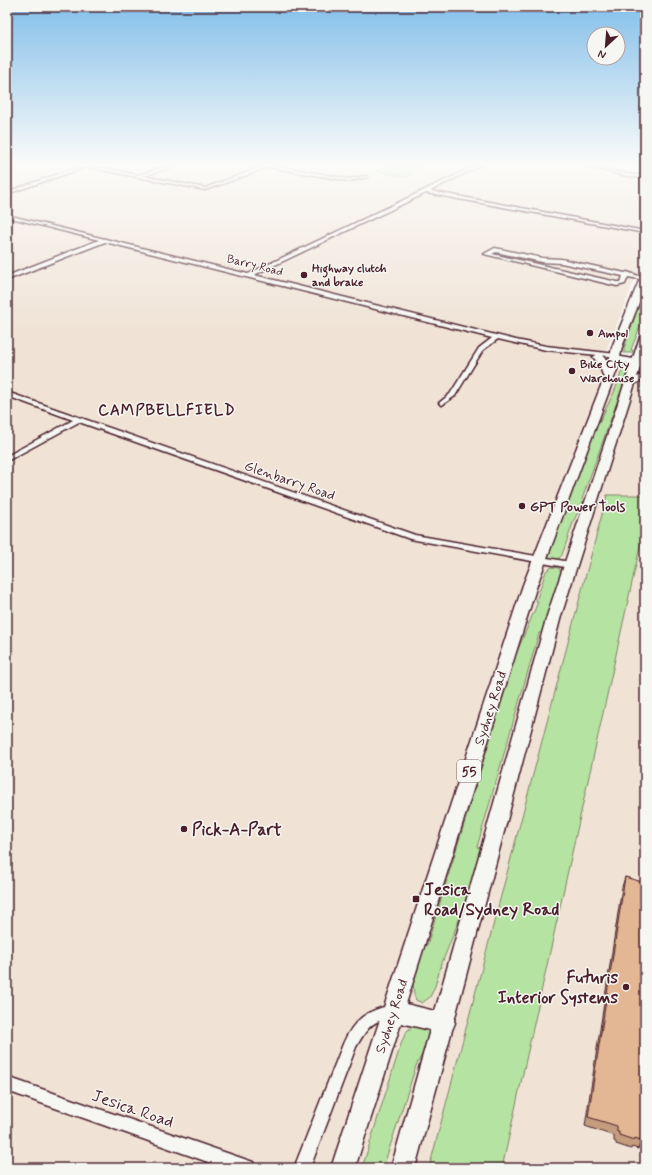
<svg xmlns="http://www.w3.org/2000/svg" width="652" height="1175" font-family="Mynerve,sans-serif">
<rect width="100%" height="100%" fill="#f6f6f2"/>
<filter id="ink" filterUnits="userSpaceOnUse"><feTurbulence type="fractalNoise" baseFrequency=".025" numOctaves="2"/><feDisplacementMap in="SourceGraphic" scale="8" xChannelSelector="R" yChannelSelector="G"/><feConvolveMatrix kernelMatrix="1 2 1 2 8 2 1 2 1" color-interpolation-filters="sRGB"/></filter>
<g filter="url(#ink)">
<path fill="#f0e3d6" d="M7,165H340L407,177L423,165H645V254L607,349L598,367L645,372V1168H7Z"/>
<path fill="#b5e3a2" stroke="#808166" d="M390,165H423L407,177L375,171Z
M645,288V314L631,350H633L632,353H624V348Z
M624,365L629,366V369L582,499L584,500L574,520L562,555L558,559H551L548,556V553L593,435L615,390Z
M607,495H645V524L502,1168H429Z
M552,567L559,568L561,573L542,633H539L477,847L481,848L465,905L442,963L435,986L430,997L422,1003L416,1000L414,995L413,983L423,944L427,945L516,654L538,602L536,601L546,571Z
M415,1024L427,1028C432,1041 421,1055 416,1066L383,1168H362L402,1041L407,1031Z"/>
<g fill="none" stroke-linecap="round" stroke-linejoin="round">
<g stroke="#4a1f2b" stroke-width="3">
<path id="minor" d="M84,165H91V166L139,175L170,165H175L174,166L144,176L205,188L264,166L263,165H272L349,179L366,176L368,177L349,181L269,167L205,190L86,167L7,194V192Z
M477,165H481L430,191L645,231V233L426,193L254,275L516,340L546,346L616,354L618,355V357L546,350L498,339L483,350L455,396L442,405L439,403L450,394L479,348L492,338L105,242L7,280V276L99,240L7,217V215L248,274Z
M580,165H585L627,174L645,176V178L627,176Z
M495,248L542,258L561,259L625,273L627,272L645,278V280L628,277L625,284L617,286L484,254ZM496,252L542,262L561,263L623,276L621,282H617L492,254Z
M7,392L415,535L570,562L574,565L570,568L410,539L79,422L7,461V456L73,420L7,396Z
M393,1005L398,1007L400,1011L398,1015C392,1018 385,1018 379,1021C368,1025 362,1037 356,1047L310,1168H294L343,1044C354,1019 367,1010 393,1005Z
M7,1077L247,1160L253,1162L255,1168H225L7,1091Z"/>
</g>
<g stroke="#4a1f2b" stroke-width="3">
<path id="major" d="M616,356L645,361V367L613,361L612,359L613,357Z
M645,373V379L630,386L626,383Z"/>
</g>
<g stroke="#4a1f2b" stroke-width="3">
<path id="highway" d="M645,273V287L622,347L618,367L537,585L406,1004L435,1011L547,616L640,337L645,334V352L561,616L454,1021L455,1023L452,1030L415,1168H391L430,1030L401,1023L355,1168H331L523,585L604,378L599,364L593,357L598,354L602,355L609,363L612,347L641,276Z"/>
</g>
<use href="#minor" fill="#f6f6f2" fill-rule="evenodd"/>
<use href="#major" fill="#f6f6f2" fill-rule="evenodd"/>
<use href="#highway" fill="#f6f6f2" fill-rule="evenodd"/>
</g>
<path fill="#c39d7e" stroke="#4a1f2b" d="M625,877L645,883V1146L640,1144L638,1149L632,1147L631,1149L616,1144V1142L614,1141V1136L585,1126L622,887Z"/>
<path fill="#e3b793" stroke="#4a1f2b" d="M625,877L645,883V1135L642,1134L641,1140L635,1138L634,1140L619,1135V1132H617V1126L588,1117Z"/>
</g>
<linearGradient id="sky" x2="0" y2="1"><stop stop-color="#83bfea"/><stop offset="0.5" stop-color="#fbfbf9"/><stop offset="1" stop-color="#fbfbf9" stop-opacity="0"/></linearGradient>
<rect width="652" height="329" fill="url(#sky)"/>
<g fill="#4a1f2b" stroke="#f6f6f2" stroke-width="1.5">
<circle cx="304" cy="275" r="4"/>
<circle cx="590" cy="333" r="4"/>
<circle cx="572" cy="371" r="4"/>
<circle cx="522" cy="506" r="4"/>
<circle cx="184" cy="829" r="4"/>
<rect x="412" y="895" width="8" height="8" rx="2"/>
<circle cx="626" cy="987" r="4"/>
</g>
<g text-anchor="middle" stroke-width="3" stroke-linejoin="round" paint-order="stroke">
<g font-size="12" fill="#4a1f2b" stroke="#f6f6f2">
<text transform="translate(255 265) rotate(14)" y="4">Barry Road</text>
</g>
<g font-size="12" font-weight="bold" fill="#4a1f2b" stroke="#f6f6f2" text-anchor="start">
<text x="312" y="272">Highway clutch<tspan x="312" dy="14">and brake</tspan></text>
<text x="598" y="337">Ampol</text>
<text x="580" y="368">Bike City<tspan x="580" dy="14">Warehouse</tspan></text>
</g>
<rect fill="#f6f6f2" stroke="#7e6067" stroke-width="1" x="457" y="760" width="24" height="22" rx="3"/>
<g font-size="13" font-weight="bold" fill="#4a1f2b">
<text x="469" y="776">55</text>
</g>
<g font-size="14" fill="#4a1f2b" stroke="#f6f6f2">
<text transform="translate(290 480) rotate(19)" y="5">Glenbarry Road</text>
<text transform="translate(490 708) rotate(-72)" y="5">Sydney Road</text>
<text transform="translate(391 1016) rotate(-72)" y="5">Sydney Road</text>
</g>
<g font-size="14" font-weight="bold" fill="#4a1f2b" stroke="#f6f6f2" text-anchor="start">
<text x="530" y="511">GPT Power Tools</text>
</g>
<g font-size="15" font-weight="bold" letter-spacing="1" fill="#4a1f2b" stroke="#f6f6f2">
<text x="167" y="415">CAMPBELLFIELD</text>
</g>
<g font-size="17" font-weight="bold" fill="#4a1f2b" stroke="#f6f6f2" text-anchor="start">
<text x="192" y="835">Pick-A-Part</text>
<text x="424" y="895">Jesica<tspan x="424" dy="20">Road/Sydney Road</tspan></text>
<text x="618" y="983" text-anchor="end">Futuris<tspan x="618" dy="20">Interior Systems</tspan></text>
</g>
<g font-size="17" fill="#4a1f2b" stroke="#f6f6f2">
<text transform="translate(133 1108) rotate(19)" y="6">Jesica Road</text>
</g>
</g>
<rect width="652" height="1175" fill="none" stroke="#f6f6f2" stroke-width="24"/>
<rect x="12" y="12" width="628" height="1151" fill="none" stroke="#4a1f2b" stroke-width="1.5" filter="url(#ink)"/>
<g transform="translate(606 46) rotate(206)"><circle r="19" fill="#f6f6f2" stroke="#b1a0a2"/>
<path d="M0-3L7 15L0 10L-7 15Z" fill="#4a1f2b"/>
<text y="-6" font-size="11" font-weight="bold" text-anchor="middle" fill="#4a1f2b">N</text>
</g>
</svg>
